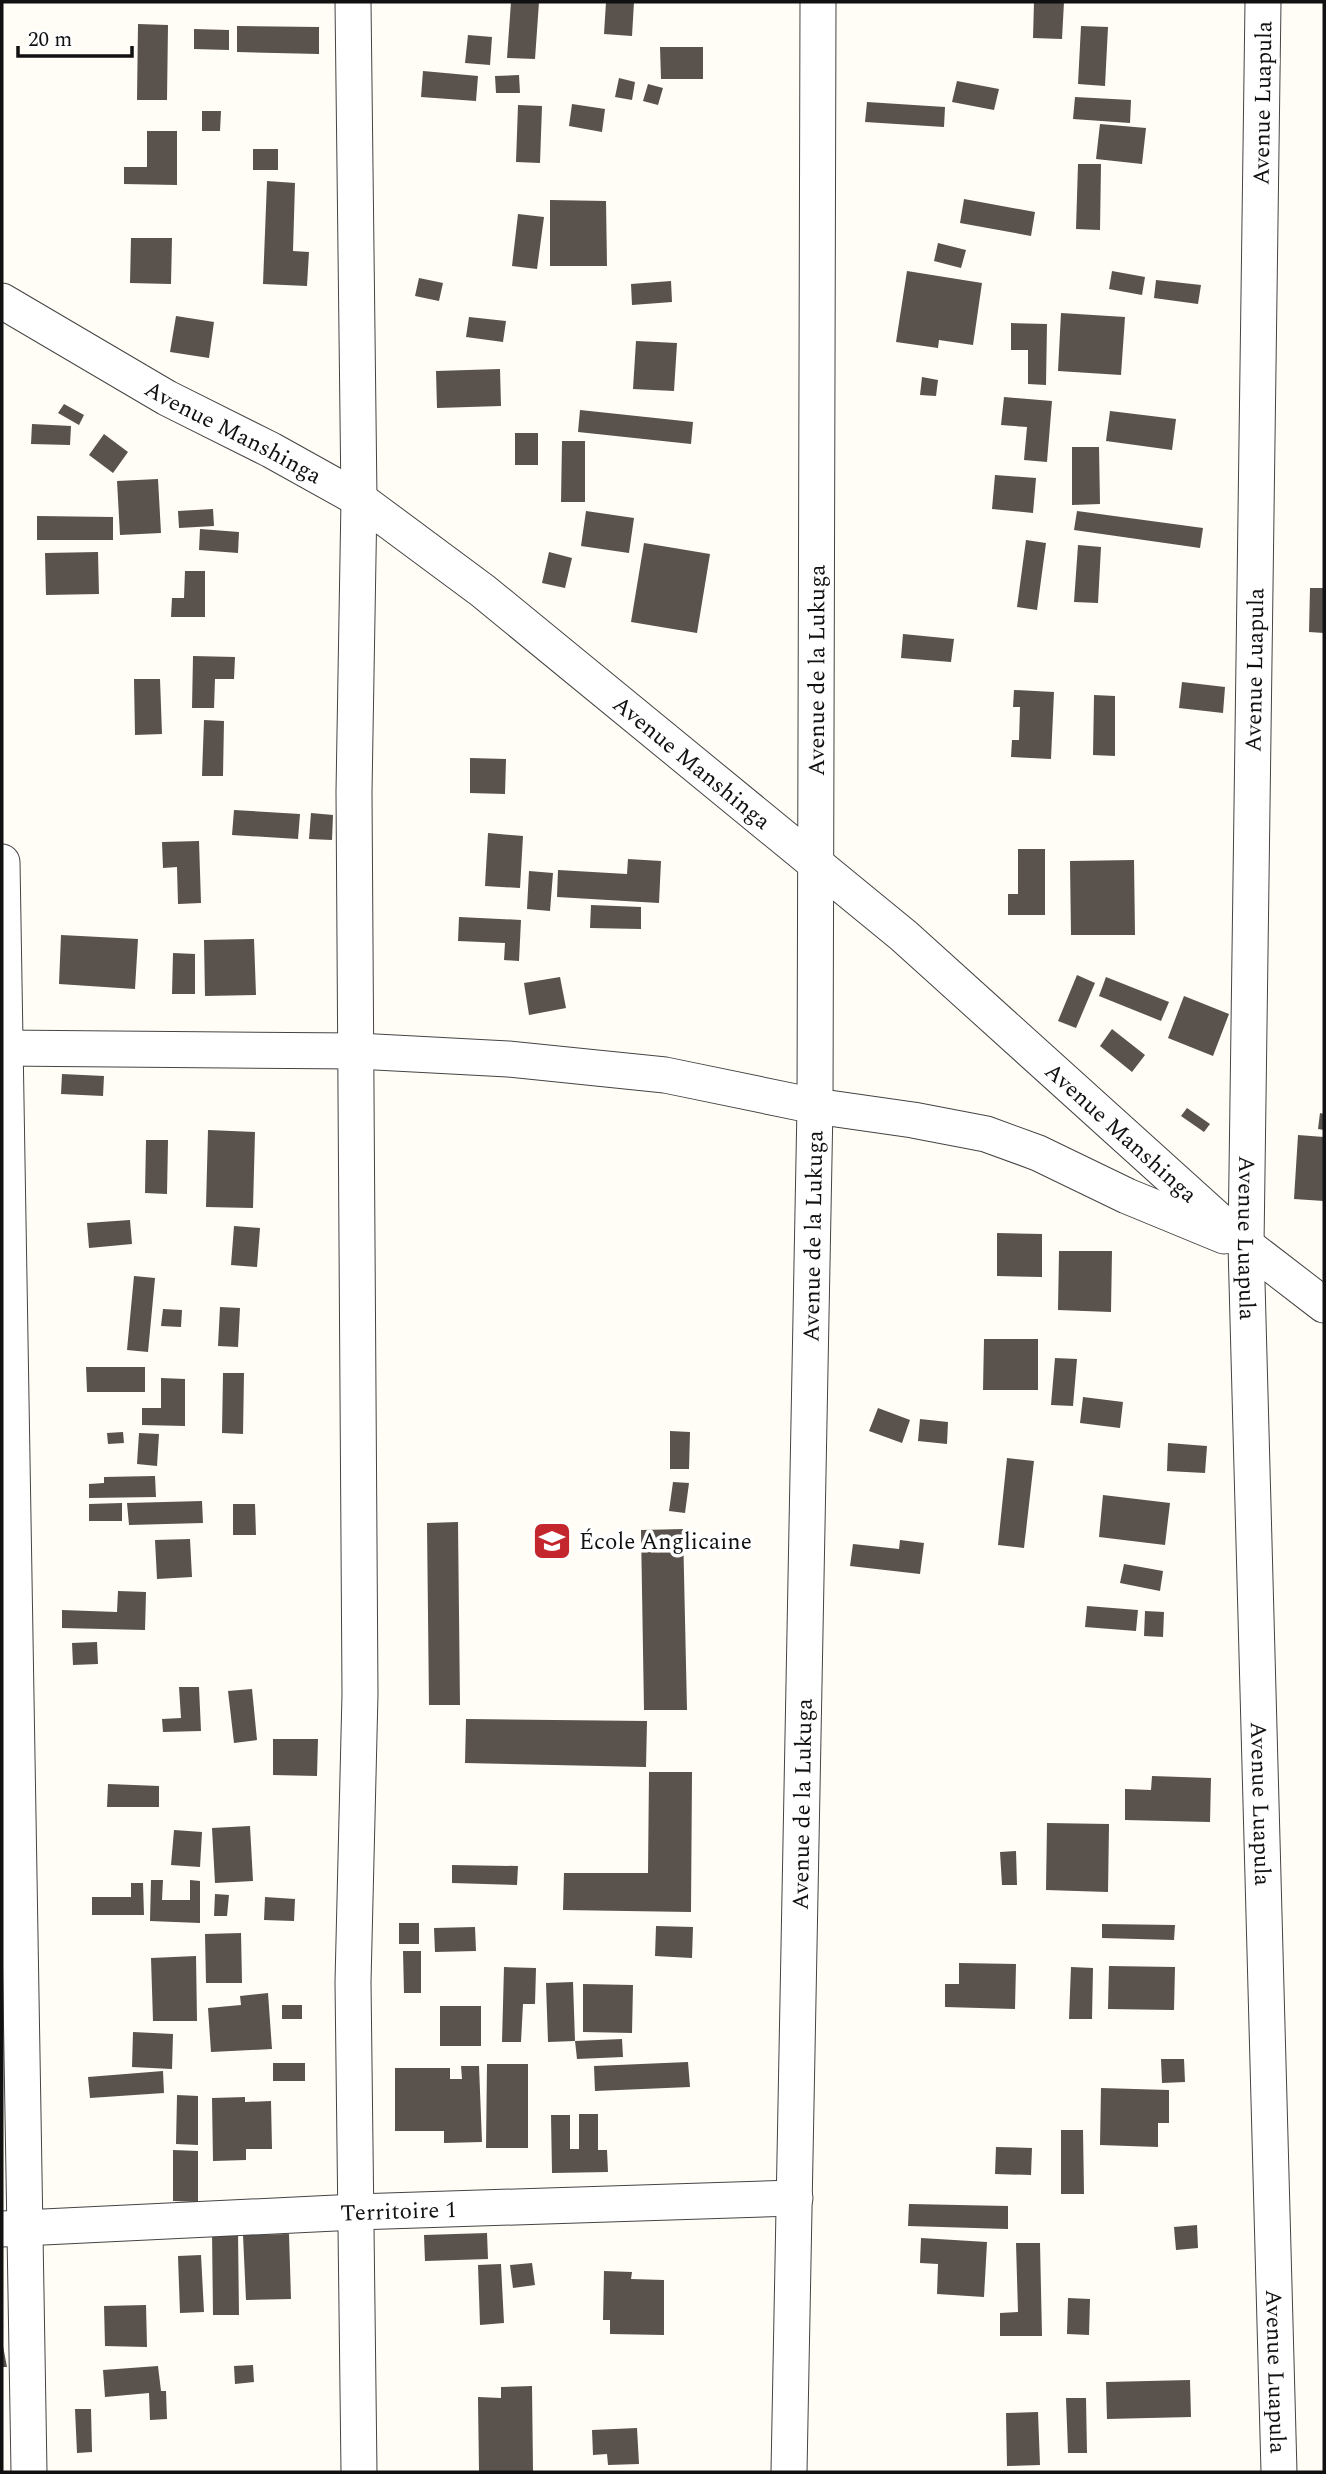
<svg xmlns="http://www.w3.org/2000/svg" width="1326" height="2474" font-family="Spectral,serif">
<rect width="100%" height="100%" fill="#fffdf5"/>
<path fill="#5a524d" d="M511,2H539L535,59L507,58Z
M606,2H634L632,36L604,34Z
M1034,2H1064L1062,39L1033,38Z
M138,24L168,25L167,100H137Z
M237,26L319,27V54L237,52Z
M1081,26L1108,27L1105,86L1078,84Z
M194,29L229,30V50L194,49Z
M468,35L492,37L490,65L465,63Z
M660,47H703V79H661Z
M423,71L478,76L476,101L421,97Z
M519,75L520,93H496L495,76Z
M619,78L635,82L632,100L615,97Z
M957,81L999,89L994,110L952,102Z
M648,84L663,88L658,105L643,101Z
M1075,97L1131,100L1130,123L1073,119Z
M867,102L945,107L944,127L865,122Z
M572,104L605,109L602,132L569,126Z
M518,105L542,106L540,163L516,162Z
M202,111H221L220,131H202Z
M1100,124L1146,128L1142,164L1096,159Z
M147,131H177V185L124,184V167H147Z
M253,149H278V170H253Z
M1078,164H1101L1100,230L1076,229Z
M267,181L295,183L293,251L309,252L307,286L263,284Z
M964,199L1035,212L1031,236L960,223Z
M550,200L606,201L607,266H550Z
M518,214L544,217L537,269L512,266Z
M131,238H172L171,284L130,283Z
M938,243L966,250L961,268L934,261Z
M907,271L982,283L973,345L939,340L938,348L896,342Z
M1112,271L1145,277L1142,295L1109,289Z
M419,278L443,283L439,301L415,296Z
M1156,280L1201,285L1198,304L1154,298Z
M671,281L672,302L632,305L631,284Z
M1061,313L1125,317L1121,375L1058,371Z
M176,316L214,322L209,358L170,352Z
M469,317L506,321L503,342L466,337Z
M1011,323L1047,324L1046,385L1028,384V350H1011Z
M636,341L677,343L674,391L633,389Z
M500,369L501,406L437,408L436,371Z
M922,377L938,380L936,396L920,395Z
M1004,397L1052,401L1047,462L1024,460L1027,427L1001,425Z
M64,404L84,415L79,425L58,413Z
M580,410L693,422L691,444L578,432Z
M1110,411L1176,419L1172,450L1106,441Z
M32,424L71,426L70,445L31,444Z
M515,433H538V465H515Z
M104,434L128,452L113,473L89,455Z
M562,441H585V502H561Z
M1072,447H1099L1100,504L1072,505Z
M995,475L1036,478L1033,513L992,509Z
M158,479L161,533L120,535L117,481Z
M213,509L214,526L179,528L178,511Z
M586,511L634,518L629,553L581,546Z
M1077,511L1203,528L1200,548L1074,530Z
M37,516L113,517V540H37Z
M200,529L239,532L238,553L199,550Z
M1026,540L1046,543L1037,610L1017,607Z
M644,543L710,554L697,633L631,622Z
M1078,545L1101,547L1098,603L1074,602Z
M98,552L99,594L46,595L45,553Z
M549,552L572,558L565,588L542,583Z
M185,571H205V617H171L172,598H184Z
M1310,588H1324V633L1309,632Z
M903,634L954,639L951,662L901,658Z
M193,656L235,657L234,679H215L214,708H192Z
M134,679H160L162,734L135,735Z
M1182,682L1225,687L1223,713L1179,708Z
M1014,690L1054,692L1051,759L1011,757L1012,740H1019L1020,707H1013Z
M1094,695L1115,696V756L1093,755Z
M204,720L224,721L223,776H202Z
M470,758L506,759L505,794L470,793Z
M234,810L300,814L298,839L232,835Z
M311,813L333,815L332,840L309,839Z
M488,833L523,836L520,888L485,886Z
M199,841L201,903L178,904L177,867L163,868L162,842Z
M1018,849H1045V915H1008V894H1018Z
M628,859L661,861L659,903L557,897L558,870L627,874Z
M1134,860L1135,935H1071L1070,861Z
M529,871L553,873L550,911L527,909Z
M591,905L641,907V929L590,928Z
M459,917L521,920L519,961L504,960L505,943L458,941Z
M61,935L138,939L135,989L59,984Z
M254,939L256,995L205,996L204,940Z
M173,953L195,954V994H172Z
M1077,975L1095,983L1076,1028L1058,1021Z
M560,977L566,1008L529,1015L524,983Z
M1106,977L1169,1002L1161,1021L1099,996Z
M1184,996L1229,1014L1213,1056L1168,1038Z
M1112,1029L1145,1055L1132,1072L1100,1046Z
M62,1074L104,1076L103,1096L61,1094Z
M1187,1108L1210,1124L1204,1132L1181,1116Z
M1320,1113L1324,1114V1130L1318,1129Z
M208,1130L255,1132L253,1208L206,1207Z
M1298,1135L1324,1137V1201L1294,1199Z
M146,1140H168L167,1194L145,1193Z
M130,1220L132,1244L89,1248L87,1223Z
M234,1226L260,1228L257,1267L231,1265Z
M997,1233L1042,1234V1277L997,1276Z
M1059,1251H1112L1111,1312L1058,1310Z
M134,1276L155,1278L148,1352L127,1350Z
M220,1307L240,1308L238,1347L218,1346Z
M163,1309L182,1310L181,1327L161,1326Z
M984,1339H1038V1390H983Z
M1055,1358L1077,1359L1073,1406L1051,1405Z
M86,1367H145V1392H87Z
M223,1373H244L243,1434L222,1433Z
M161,1378L185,1379V1426L142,1425V1408H161Z
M1083,1397L1123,1402L1120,1428L1080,1423Z
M878,1408L910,1420L902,1443L869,1431Z
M920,1419L948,1422L947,1444L918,1441Z
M670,1431L690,1432L689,1469H670Z
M123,1432L124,1443L108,1444L107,1433Z
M139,1433L159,1434L157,1466L137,1464Z
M1168,1443L1207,1446L1205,1473L1167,1471Z
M1007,1458L1034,1461L1024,1548L998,1545Z
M155,1476L156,1497L89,1498V1484L104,1483V1477Z
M673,1482L689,1483L685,1513L669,1511Z
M1103,1495L1170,1503L1165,1545L1099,1537Z
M202,1501L203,1523L129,1525L127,1503Z
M122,1503V1521H89V1504Z
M233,1504H255L256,1535H233Z
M458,1522L460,1705H429L427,1523Z
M683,1529L687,1710H644L641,1530Z
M190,1539L192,1577L157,1579L155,1540Z
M900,1540L924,1543L920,1574L850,1566L853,1544L899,1549Z
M1124,1564L1163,1571L1160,1591L1120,1583Z
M118,1591L146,1592L145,1630L62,1628V1610L117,1612Z
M1087,1606L1138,1610L1136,1631L1085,1627Z
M1145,1611L1164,1612L1163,1637L1144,1636Z
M97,1642L98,1664L73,1665L72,1643Z
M179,1687H199L201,1731L163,1732L162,1719L181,1718Z
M252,1689L257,1740L234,1743L228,1691Z
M466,1719L647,1721L646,1767L465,1763Z
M273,1739H318L317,1776L273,1775Z
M649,1772H692L691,1912L563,1910L564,1873H648Z
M1152,1776L1211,1778L1210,1822L1125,1820V1789L1151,1790Z
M108,1784L159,1786V1807H107Z
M1047,1823L1109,1824L1108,1892L1046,1890Z
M250,1826L253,1881L215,1883L212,1828Z
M174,1830L202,1832L200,1867L171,1865Z
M1016,1851L1017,1885H1002L1000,1852Z
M452,1865L518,1866L517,1885L452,1883Z
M151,1880H163L162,1900H190V1880L200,1881V1923L150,1921Z
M131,1883H143L144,1915H92V1897H131Z
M215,1894L229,1895L227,1916H214Z
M265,1897L295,1899L294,1921L264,1920Z
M399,1923H419V1944H399Z
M1102,1924L1175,1925L1174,1940L1102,1938Z
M656,1926L693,1927L692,1958L655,1956Z
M475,1927L476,1951L435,1952L434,1928Z
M241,1933L242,1983H206L205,1934Z
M403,1951H421V1993H404Z
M196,1956L197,2021H153L151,1958Z
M959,1963L1016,1964L1015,2009L945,2007V1984H959Z
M1109,1966L1175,1967L1174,2010L1108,2009Z
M504,1967L536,1968L535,2004H523L521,2042H502Z
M1071,1967L1093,1968L1092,2019H1069Z
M573,1982L575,2041L548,2042L546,1983Z
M583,1984L633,1985L632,2033L583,2032Z
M268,1993L272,2049L211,2052L208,2008L241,2005L240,1996Z
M282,2005H302V2019H282Z
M440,2006H481V2046H440Z
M133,2032L173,2034L172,2069L132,2067Z
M622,2039L623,2057L577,2059L575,2041Z
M1161,2059H1184L1185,2082L1162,2083Z
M688,2062L690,2087L595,2091L594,2066Z
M273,2063H305V2081H273Z
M487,2064H528V2148H486Z
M461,2066H479L482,2142L444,2143V2131H395V2068H450V2079H462Z
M163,2071L164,2093L90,2098L88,2077Z
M1101,2088L1169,2090V2123H1158V2147L1100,2145Z
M177,2095L198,2096V2145L176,2144Z
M245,2097V2102L271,2101L272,2149H246V2160L213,2161L212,2098Z
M579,2114H598V2150H607L608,2172L552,2173L551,2115H570V2149H579Z
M1061,2130H1083L1084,2194H1061Z
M996,2147L1032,2148L1031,2175L995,2174Z
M173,2150L198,2151V2202L173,2201Z
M909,2204L1008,2206V2229L908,2226Z
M1197,2225L1198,2248L1176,2250L1174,2227Z
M212,2231H238L239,2315H213Z
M487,2233L488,2259L425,2261L424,2235Z
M289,2234L291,2299L246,2300L243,2235Z
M921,2238L987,2242L984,2297L937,2294L938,2264L920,2263Z
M1016,2243H1040L1042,2336H1000V2313L1018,2312Z
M201,2255L204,2312L180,2313L178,2256Z
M532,2263L535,2285L513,2288L510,2265Z
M501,2264L504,2323L480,2325L478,2265Z
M604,2271L632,2272L631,2279L664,2280V2335L610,2334V2320H603Z
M1068,2298L1090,2299L1089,2335L1067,2334Z
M146,2305L147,2347L105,2346L104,2306Z
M2,2341L7,2367H2Z
M253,2365L254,2382L235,2384L234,2366Z
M158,2366L161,2391H166L167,2419L150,2420L149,2393L105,2397L103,2370Z
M1190,2380L1191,2417L1107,2419L1106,2382Z
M532,2386L533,2471H479L478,2397L501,2398V2387Z
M1066,2398H1086L1087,2453H1068Z
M75,2409H91L92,2452L77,2453Z
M1038,2412L1040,2465L1007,2466L1006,2413Z
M637,2428L639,2464L608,2465L607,2454L593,2455L592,2430Z"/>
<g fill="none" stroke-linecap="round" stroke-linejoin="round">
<g stroke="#444" stroke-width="37">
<g id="minor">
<path d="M353,2L359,499L354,792L360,1694L353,1982L359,2472"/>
<path id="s1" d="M1263,2L1246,1245L1279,2472"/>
<path id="s2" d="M2,301L167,398L271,450L359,499L483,591L904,936L1246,1245L1324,1305"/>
<path d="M2,862L29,2472"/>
<path d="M2,1048L357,1051L508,1059L665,1075L815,1106L913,1120L986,1134L1038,1153L1127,1196L1224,1236"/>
<path id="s3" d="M2,2229L356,2212L795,2198"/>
<path id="s4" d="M789,2472L815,1106L818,2"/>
</g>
</g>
<use href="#minor" stroke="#fff" stroke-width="35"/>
</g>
<defs>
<g id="school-square" transform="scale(2.0125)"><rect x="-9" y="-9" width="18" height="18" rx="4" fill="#c4262e" stroke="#fff"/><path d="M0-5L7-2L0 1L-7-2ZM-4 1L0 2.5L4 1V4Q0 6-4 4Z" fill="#fff"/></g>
</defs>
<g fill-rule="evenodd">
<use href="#school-square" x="552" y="1541"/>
</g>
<g text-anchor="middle" stroke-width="7" stroke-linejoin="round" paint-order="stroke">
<g font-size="23" fill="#111" stroke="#fff">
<text transform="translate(1262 103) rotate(-89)" y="8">Avenue Luapula</text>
<text dy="8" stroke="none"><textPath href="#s2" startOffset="266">Avenue Manshinga</textPath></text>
<text dy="8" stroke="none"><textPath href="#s4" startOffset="1802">Avenue de la Lukuga</textPath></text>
<text transform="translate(1254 670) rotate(-89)" y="8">Avenue Luapula</text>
<text dy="8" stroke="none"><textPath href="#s2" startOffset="833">Avenue Manshinga</textPath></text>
<text dy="8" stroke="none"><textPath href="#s2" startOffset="1400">Avenue Manshinga</textPath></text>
<text dy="8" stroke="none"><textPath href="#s4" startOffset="1236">Avenue de la Lukuga</textPath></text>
<text dy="8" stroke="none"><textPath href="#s1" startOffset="1236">Avenue Luapula</textPath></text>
<text dy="8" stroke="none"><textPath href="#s4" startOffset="668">Avenue de la Lukuga</textPath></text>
<text dy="8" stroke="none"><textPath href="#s1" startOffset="1802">Avenue Luapula</textPath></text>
<text dy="8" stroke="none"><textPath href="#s3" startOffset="397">Territoire 1</textPath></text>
<text dy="8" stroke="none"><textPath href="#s1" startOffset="2370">Avenue Luapula</textPath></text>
</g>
<g font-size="23" fill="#111" stroke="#fff" text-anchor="start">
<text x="579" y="1549">École Anglicaine</text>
</g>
</g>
<rect width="1326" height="2474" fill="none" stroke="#111111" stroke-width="7"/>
<path d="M18 46v10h114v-10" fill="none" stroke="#111111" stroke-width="3.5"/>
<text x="28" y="46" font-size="21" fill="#111111" stroke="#ffffff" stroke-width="5" paint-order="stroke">20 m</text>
</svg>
